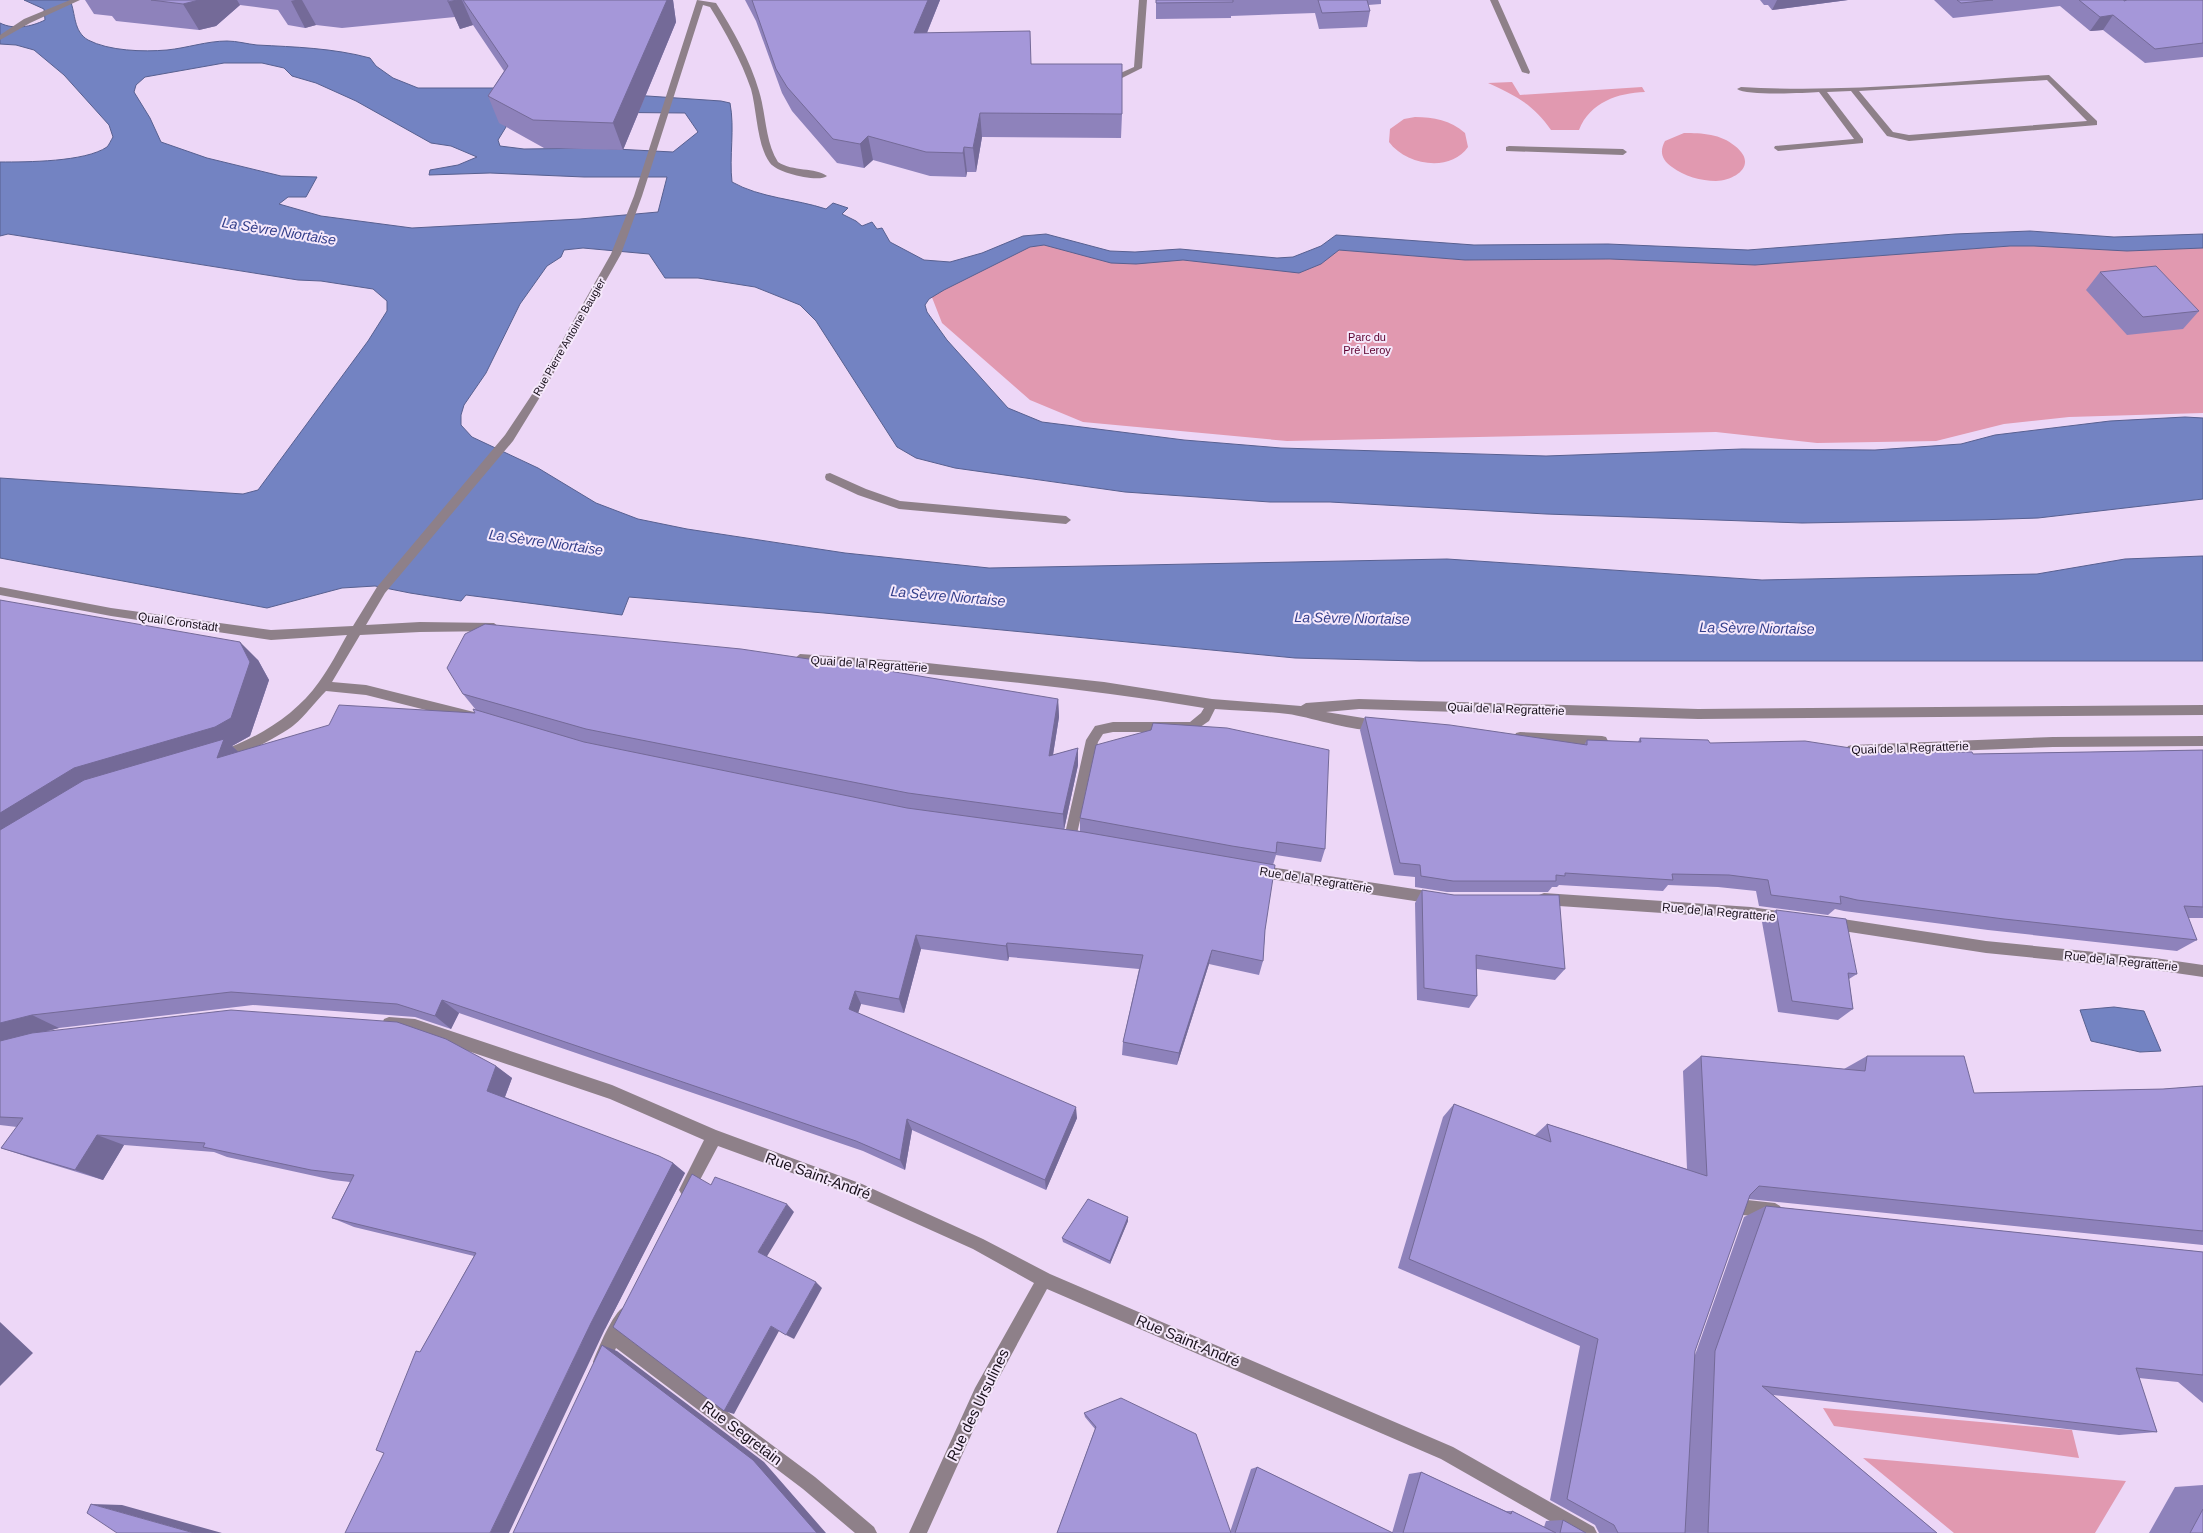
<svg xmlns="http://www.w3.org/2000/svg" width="2203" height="1533" font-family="Helvetica,sans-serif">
<rect width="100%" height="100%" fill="#edd7f7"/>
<path fill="#e199b0" d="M1512,82L1520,95L1642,87L1645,92C1618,93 1590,102 1579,130H1551C1533,104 1516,96 1488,83Z
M1415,117C1434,117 1450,120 1465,133L1468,147C1450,173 1406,165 1389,142L1390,129L1404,119Z
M1684,133C1702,133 1721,134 1735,146C1758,164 1737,180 1716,181C1701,181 1684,176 1672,167C1662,160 1659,152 1665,141Z
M1030,240L1094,253H1167L1301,269L1340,245L1610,257L2020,242L2203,241V413L2069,417L2004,424L1936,441L1817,443L1716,432L1287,441L1083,422L1030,400L942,323L924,277Z
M1823,1408L2072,1430L2079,1458L1834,1426Z
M1863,1458L2126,1481L2095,1533H1954Z"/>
<path fill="#7383c2" stroke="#586090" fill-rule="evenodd" d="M24,0H70C76,14 73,31 88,40C109,51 143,52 167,50C187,48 207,41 227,41C237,41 247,44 257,45C295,47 333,48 370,58L376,66L393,78L418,88H530L721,101L730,103C735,129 729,156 732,182C760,198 796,199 826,209L833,203L848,208L842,214L856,221L862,226L872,222L877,229L882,228L890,242L924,260L950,262L982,253L1023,236L1046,234L1110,251L1135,252L1180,249L1277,258L1293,257L1321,246L1336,235L1474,245L1608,244L1748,250L1955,234L2030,231L2114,237L2203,234V248L2127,251L2034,246H2010L1755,265L1610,259L1465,260L1339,250L1321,264L1299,273L1183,260L1136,264L1111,263L1044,245L1030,247L944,290L929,299L925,305L927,312L947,340L1008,408L1042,422L1184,440L1281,448L1546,456L1742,449L1875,450L1961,444L1995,435L2110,421L2185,417L2203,418V499L2038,518L1977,520L1802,523L1546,514L1330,502H1270L1125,492L955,468L916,458L897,447L816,321L800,305L755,287L698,278H665L649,254L583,248L564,250L561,257L547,266L520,304L486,373L464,405L461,415V425L472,437L538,468L596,503L638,519L687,529L845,553L989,568L1447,559L1762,580L2037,574L2125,559L2203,556V661H1419L1295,658L824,613L629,597L622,615L466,595L461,601L410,593L375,586L342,588L267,608L0,558V478L243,494L258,490L368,341L387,311V301L373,289L321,281L298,280L8,234L0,236V162C27,162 85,162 107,147C109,145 111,140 113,137L109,125L64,75L34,50L16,45L0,44V23C14,30 31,27 45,20L44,9ZM224,63H262L284,68L292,76L316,83L356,101L431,143L451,146L477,157L458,165L430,170L429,175L490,173L584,177H667L658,212L580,219L412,228L321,216L279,204L288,197H306L317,177L281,176L207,158L161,142L150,118L134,92L136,85L145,77ZM570,112L685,113L698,132L673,152L596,148L524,149L500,146L498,140L506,127L503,124Z
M2114,1007L2144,1011L2161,1051L2140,1052L2091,1041L2080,1010Z"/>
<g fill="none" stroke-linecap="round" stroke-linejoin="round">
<path fill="#8e8089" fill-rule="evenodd" d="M70,0H80L30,23L0,40V35L24,19Z
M697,0L716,3C733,30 750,60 759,91C766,113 765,142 778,162C793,172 815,167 827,176C819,183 777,173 770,163C757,146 757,111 751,89C741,60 726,33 710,7L703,5L642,196L621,254L540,397L513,441L385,593L366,625L420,622L494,623L500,628L498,631L420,632L360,635L332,682L366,685L474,712L476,716L474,720L470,721L366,695L326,691C315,702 305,716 294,725C282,735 229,764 217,760L215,756L217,752C256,739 295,716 319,682C330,667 338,651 347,635L271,640L111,616L0,595V587L111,608L271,630L353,626L377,587L505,435L531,396L611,254L634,196Z
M1139,0H1147L1142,68L1120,79H1103V75H1116L1134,67Z
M1490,0H1498L1530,72L1529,74L1522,72Z
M2049,75L2097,121V125L1909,141L1887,136L1851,91L1827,92L1863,139V143L1778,151L1774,148L1775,146L1854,139L1819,92C1803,93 1747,96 1737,89L1741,87C1843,93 1947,82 2049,75ZM2047,80L2087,121L1909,135L1893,132L1859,91Z
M1509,146L1623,149L1627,152L1623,155L1506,151V147Z
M830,473L866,489L900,501L1066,516L1071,520L1066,524L899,509L858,495L826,480L825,477L826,474Z
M800,654L918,662L1104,682L1212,699L1301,706L1306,703L1359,699L1698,709L2203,705V715L1698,719L1359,709L1326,712L1382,721L1384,725L1382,729C1363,735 1311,717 1288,714C1264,711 1240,711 1215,709L1209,721L1193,732H1113L1103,734L1098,742L1076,838L1075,842L1070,844L1065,842L1064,838L1086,740L1095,726L1113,722H1190L1201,713L1204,708C1070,686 935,673 800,664L794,659Z
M1520,732L1602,736L1606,737L1608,741L1606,745L1602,746L1520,742L1516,741L1514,737L1516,733Z
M2203,736V746L2053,747L1852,755L1848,754L1846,750L1848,746L1852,745L2053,737Z
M1256,865L1434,892L1439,894L1441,898L1439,902L1434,904L1256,877L1251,875L1249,871L1251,867Z
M1544,893L1751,907L1786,912L1791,914L1793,918L1791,922L1786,924L1751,919L1544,905L1539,903L1537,899L1539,895Z
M1830,917L1986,941L2155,958L2203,965V977L2155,970L1986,953L1830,929L1825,927L1823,923L1825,919Z
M389,1017L415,1019L612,1085L716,1130L862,1184L983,1239L1050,1274L1453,1447L1594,1527L1597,1533H1571L1441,1459L1047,1289L987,1400L927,1533H909L975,1388L1034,1283L973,1249L855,1196L718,1146L692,1195L687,1198L682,1195L679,1190L704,1140L610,1099L415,1033L384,1029L382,1024L384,1019Z
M1738,1199L1775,1203L1780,1206L1783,1211L1780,1216L1775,1219L1743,1215L1740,1221L1735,1224L1730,1221L1727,1216L1733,1202Z
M624,1307L630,1309L632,1315L623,1334L815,1477L874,1527L877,1533H855L803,1489L616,1348L607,1368L601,1370L595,1368L593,1362C598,1349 613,1312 624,1307Z"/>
</g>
<path fill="#8e82bb" d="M85,0H673L676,22L623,150L544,148L499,123L488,96L504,71L473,25L460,29L455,17L342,28L316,25L305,28L288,25L278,10L240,5L216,26L199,30L116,21L112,16L94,14Z
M745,0H940L927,33L1032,64L1122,114L1121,138L982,137L976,172H967L966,177L930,176L873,160L864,168L837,163L792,111L782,93L756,21Z
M1156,0H1381V4L1368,5L1370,11L1367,27L1319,29L1315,13L1231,16V18L1156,19Z
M1760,0H1848L1772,10L1768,5H1764Z
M1934,0H2203V57L2145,63L2103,30L2090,31L2060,6L1953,18Z
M2100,272L2199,311L2183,329L2127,335L2086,290Z
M0,600L258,660L269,680L250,736L232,746L238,752L475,713L476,710L463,694L1058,699L1059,717L1053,755L1078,748V765L1064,829L1080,831V818L1096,745L1325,849L1321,862L1276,855L1273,865L1265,930L1263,961L1259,975L1209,964L1177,1065L1122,1055L1123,1042L1139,969L1009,957L1008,961L921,949L904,1013L861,1004L858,1013L1077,1118L1046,1190L912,1130L905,1170L863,1151L459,1013L451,1029L415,1017L253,1005L59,1028L45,1032L496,1066L512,1078L505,1097L673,1163L685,1173L605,1329L384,1453L420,1352L474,1256L354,1227L332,1218L350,1182L333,1180L227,1157L214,1152L124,1145L103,1180L31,1158L1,1148L17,1127L0,1125Z
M1365,717L1584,745L1587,740L1638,742L1640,738L1710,743L1883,753L1973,754L2203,750V918H2188L2197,940L2177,951L1988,930L1844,911L1835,909L1828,915L1759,906L1756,891L1718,887L1668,885L1663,891L1559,885L1557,887H1552L1548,892H1447L1415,887V877L1394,875L1360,730Z
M1422,890L1565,969L1555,980L1477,969V996L1469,1008L1417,1000L1415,903Z
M1776,910L1857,974L1849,979L1853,1009L1838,1020L1778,1012L1762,922Z
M1701,1056L1844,1069L1867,1056L1974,1093L2163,1089L2203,1086V1245L1748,1199L1695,1351V1355L1744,1217L1766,1206L2203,1252V1403L2178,1382L2139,1378L2157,1432L2119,1435L1773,1395L1937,1533H1599L1595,1525L1550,1500L1580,1346L1398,1268L1443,1117L1454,1104L1534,1136L1547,1124L1687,1169L1683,1071Z
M1128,1217V1221L1110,1264L1063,1242L1062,1238Z
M1084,1413L1230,1532L1251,1469L1257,1467L1392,1533L1409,1474L1421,1472L1506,1511H1512L1544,1527L1546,1521L1563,1520L1586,1533H1057L1095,1429L1085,1417Z
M2203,1485V1533H2149L2175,1487Z"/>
<path fill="#746a98" d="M199,0H237L240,5L216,26L199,30L183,4Z
M295,0H302L316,25L305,28L291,1Z
M457,0H462L473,25L460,29L448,2Z
M667,0H673L676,22L623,150L613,123Z
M928,0H940L917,57L914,33Z
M1777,0H1848L1772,10Z
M2113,15L2103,30L2090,31L2100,17Z
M980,113L982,137L976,172L973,148Z
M868,136L873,160L864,168L860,144Z
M964,147L967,172L966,177L963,153Z
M240,642L258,660L269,680L250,736L232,746L243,756L0,846V813Z
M1058,699L1059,717L1050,773L1049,756Z
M1078,748V765L1064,830L1063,814Z
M916,935L921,949L904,1013L899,999Z
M1007,943L1009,957L1008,961L1006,946Z
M1212,950L1209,964L1177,1065L1179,1053Z
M855,991L861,1004L855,1023L849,1009Z
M442,1000L459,1013L451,1029L435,1016Z
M32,1015L59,1028L0,1042V1023Z
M496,1066L512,1078L503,1102L487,1091Z
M1076,1107L1077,1118L1046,1190L1045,1180Z
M907,1119L912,1130L905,1170L900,1160Z
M97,1135L124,1145L103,1180L75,1170Z
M673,1163L685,1173L605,1329L509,1533H490L591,1323Z
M787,1204L794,1212L766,1258L758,1252Z
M1128,1217V1221L1110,1264V1261Z
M816,1282L822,1288L794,1339L786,1335Z
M0,1322L33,1353L0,1386Z
M771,1326L779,1331L734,1414L724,1411Z
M602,1345L617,1351L764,1462L826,1533H817Z
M91,1504L122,1505L222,1533H194Z"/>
<path fill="#a597d9" stroke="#746a98" d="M151,0H199L183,4Z
M448,0H457L448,2Z
M463,0H667L613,123L533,120L488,96L508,66Z
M752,0H928L914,33L1030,31L1031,64H1122V114L980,113L973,148L964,147L963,153L926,152L868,136L860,144L833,139L787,87L776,69Z
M1156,0H1233V2L1156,3Z
M1318,0H1367L1370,11L1322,13Z
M1957,0H1993L1961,3Z
M2079,0H2124V1L2127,0H2203V43L2155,49L2113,15L2100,17Z
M2156,266L2199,311L2143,317L2100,272Z
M0,600L240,642L250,662L231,718L215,727L74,768L0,813Z
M485,624L741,649L883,670L1058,699L1049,756L1078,748L1063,814L908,793L586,729L463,694L447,668L465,634Z
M339,705L475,713L473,709L584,742L907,808L1084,832L1275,865L1265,930L1263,961L1212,950L1179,1053L1123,1042L1143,955L1007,943L1006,946L916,935L899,999L855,991L849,1009L1076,1107L1045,1180L907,1119L900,1160L856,1141L442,1000L435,1016L397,1004L231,992L32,1015L0,1023V830L84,780L224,739L217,758L329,725Z
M1365,717L1450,725L1587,745V740L1641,742L1640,738L1708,740L1710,743L1805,741L1883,753L1972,752L1973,754L2203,750V907L2184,906L2197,940L2004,919L1857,900L1840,896L1841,904L1771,895L1768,880L1729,875L1672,874L1673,880L1565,873V876L1556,875V881H1453L1421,876L1420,865L1400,863Z
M1153,723L1227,728L1329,750L1325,849L1277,842L1276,853L1232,846L1080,818L1096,745L1151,730Z
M1422,890L1454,895H1559L1565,969L1476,955L1477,996L1424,988Z
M1776,910L1846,919L1857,974L1848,973L1853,1009L1792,1001Z
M231,1010L397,1022L446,1039L496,1066L487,1091L659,1156L673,1163L591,1323L490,1533H345L384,1453L376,1450L416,1351L420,1352L476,1253L332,1218L354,1175L311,1170L203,1147L205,1143L97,1135L75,1170L1,1148L23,1118L0,1117V1041L32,1033Z
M1701,1056L1865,1071L1867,1056H1964L1974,1093L2163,1089L2203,1086V1231L1759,1186L1750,1195L1695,1351L1685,1533H1618L1614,1525L1567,1499L1598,1339L1409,1259L1454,1104L1551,1142L1547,1124L1707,1176Z
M692,1174L711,1185L715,1177L787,1204L758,1252L816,1282L786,1335L771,1326L724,1411L613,1327Z
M1088,1199L1128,1217L1110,1261L1062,1238Z
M1766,1206L2203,1252V1375L2136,1368L2157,1432L1762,1386L1937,1533H1708L1715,1351Z
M602,1345L753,1460L817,1533H513Z
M1121,1398L1196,1434L1231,1533H1057L1096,1427L1084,1413Z
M1257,1467L1393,1533H1235Z
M1421,1472L1511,1514L1512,1511L1556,1533H1403Z
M91,1504L194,1533H117L87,1513Z
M2203,1509V1533H2190Z
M1563,1520L1586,1533H1560Z"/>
<g text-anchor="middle" stroke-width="4" stroke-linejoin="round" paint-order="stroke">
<g font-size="11" fill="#18101b" stroke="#f5e8fb">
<text transform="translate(569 337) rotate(-60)" y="4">Rue Pierre Antoine Baugier</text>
</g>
<g font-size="11" fill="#5b002e" stroke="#f5e8fb">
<text x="1367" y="341">Parc du<tspan x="1367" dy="13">Pré Leroy</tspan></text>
</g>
<g font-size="12" fill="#18101b" stroke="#f5e8fb">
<text transform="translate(178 622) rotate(8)" y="4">Quai Cronstadt</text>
<text transform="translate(869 664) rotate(4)" y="4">Quai de la Regratterie</text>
<text transform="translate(1506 709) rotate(2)" y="4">Quai de la Regratterie</text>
<text transform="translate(1910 748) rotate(-2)" y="4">Quai de la Regratterie</text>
<text transform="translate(1316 880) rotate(9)" y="4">Rue de la Regratterie</text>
<text transform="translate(1719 912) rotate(5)" y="4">Rue de la Regratterie</text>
<text transform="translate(2121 961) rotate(6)" y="4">Rue de la Regratterie</text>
</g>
<g font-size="14" font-style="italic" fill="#323e8a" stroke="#f5e8fb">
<text transform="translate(279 231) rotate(9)" y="5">La Sèvre Niortaise</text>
<text transform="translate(546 542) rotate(8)" y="5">La Sèvre Niortaise</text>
<text transform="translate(948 596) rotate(5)" y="5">La Sèvre Niortaise</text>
<text transform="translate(1352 618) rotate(1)" y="5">La Sèvre Niortaise</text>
<text transform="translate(1757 628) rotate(1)" y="5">La Sèvre Niortaise</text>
</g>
<g font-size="15" fill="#18101b" stroke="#f5e8fb">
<text transform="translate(818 1176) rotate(20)" y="5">Rue Saint-André</text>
<text transform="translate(1188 1341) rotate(23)" y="5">Rue Saint-André</text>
<text transform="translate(978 1405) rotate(-64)" y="5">Rue des Ursulines</text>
<text transform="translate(742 1433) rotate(37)" y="5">Rue Segretain</text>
</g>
</g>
</svg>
